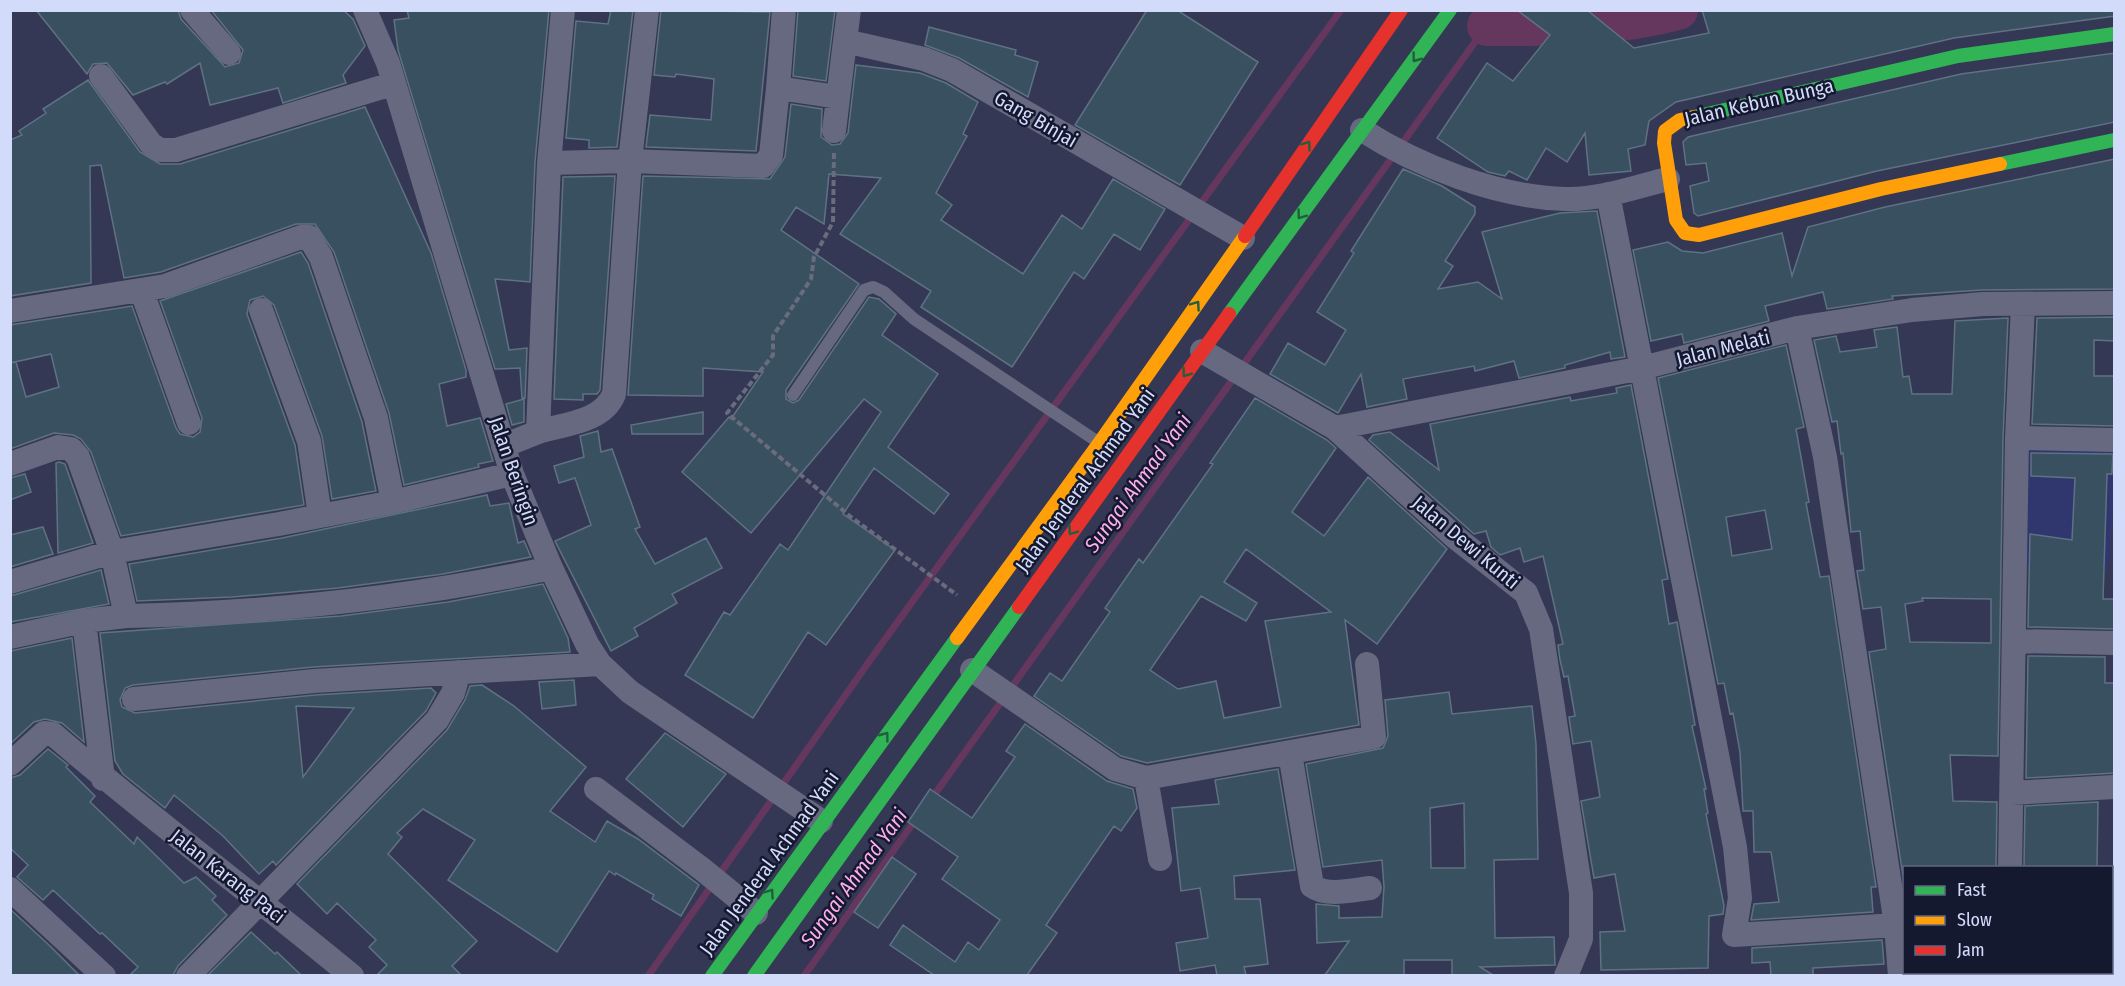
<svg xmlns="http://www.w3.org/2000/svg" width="2125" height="986" font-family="'Fira Sans Condensed',sans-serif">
<rect width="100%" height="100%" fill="#343854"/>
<path fill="#30366e" d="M2026,439L2114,446V504L2108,570L2020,569Z"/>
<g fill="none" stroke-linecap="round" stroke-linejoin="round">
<path stroke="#65375f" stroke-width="7" d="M932,798L1498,10
M648,976L878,649L1341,10
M804,976L916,819"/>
<path stroke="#65375f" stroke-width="40" d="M1487,26C1551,26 1616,27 1678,10"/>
</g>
<path fill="#395061" stroke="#5f7283" stroke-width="1.5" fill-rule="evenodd" d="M36,10H178L181,19L225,67L239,63L243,50L211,10H343L353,19L365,46L343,75L346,83L283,103L278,88L210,105L200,63L167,84L165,82L133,95L107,63L93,64L87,74Z
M407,10H549L535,162L530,282L495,279L509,350L527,348L525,398H522L520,368L495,369L398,50L394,20L409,18Z
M611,10H633L617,147L589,148V140L566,138L576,21L608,24Z
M661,10L770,12L756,151L646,147L650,115L711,120L714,79L676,74L675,77L654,75Z
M798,10H835L826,81L793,76Z
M1147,10H1177L1258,62L1180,185L1075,125Z
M1517,10H1587L1634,48L1709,33L1702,10H2115V16L1954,38L1676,102L1649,121L1645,145L1628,149L1631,171L1589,175L1585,133L1567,162L1546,148L1527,180L1509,171L1505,176L1488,172L1437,138L1487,63L1513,81L1550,35Z
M929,27L1016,50L1015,55L1038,62L1028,97L959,58L925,45Z
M2115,53V122L1877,171L1698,216L1694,213L1690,186L1709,181L1706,163L1686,165L1683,142L1688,137L1961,74Z
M856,65L920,73L946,83L978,102L963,134L967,136L936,193L952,205L941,220L1023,274L1062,215L1082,229L1113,179L1165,209L1140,250L1114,234L1084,279L1074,272L1012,367L921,307L931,291L840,234L881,178L829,174L824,224L796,207L781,230L859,284L786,390V399L793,403L799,400L869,297L879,299L896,314L882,335L938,374L888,447L949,494L934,514L874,468L843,514L895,550L826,645L808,632L753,718L685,675L724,612L730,615L780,544L788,550L881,412L864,399L751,533L682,472L729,417L731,419L763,372L703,368V396L628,395L643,176L770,179L785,157L791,104L822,109L821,137L832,145L840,144L848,133Z
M88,80L140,152L160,164H180L365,107L431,253L466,370V377L439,384L447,426L480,418L493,461L478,464L479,467L404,485L389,413L334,252L315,224H296L161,272L124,278L101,165L90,166L91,283L10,296V140L22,135L19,131L46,113L43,109Z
M2115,159V289L1982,290L1892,296L1893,299L1827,309L1823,292L1765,306L1769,321L1684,343L1682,334L1651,341L1633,250L1668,242L1682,251L1703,253L1782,233L1792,276L1808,227L1885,207Z
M1403,169L1442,186L1475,207V214L1445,261L1453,266L1438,289L1478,282L1502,299L1482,232L1560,213L1597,211L1625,357L1611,359L1610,352L1565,365V368L1519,378L1514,361L1475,371L1474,366L1403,379L1407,399L1367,407L1361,374L1338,413L1270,374L1288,343L1325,365L1346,330L1317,312L1354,253L1351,251Z
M615,176L600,390L597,394H583V400L554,399L563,177Z
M301,252L308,263L362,422L376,491L332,499L322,436L274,305L263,296L250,300L247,314L295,445L304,505L121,536L91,452L81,439L73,435L54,433L10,449V363L16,362L26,397L59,387L51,354L10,363V325L132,306L176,428L180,434L193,437L200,432L202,418L160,301Z
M2115,317V341L2094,340V376H2115L2114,426L2032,424L2037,318Z
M2008,318L2003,438L1998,756L1950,755L1953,801L1997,802L1996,867H1905L1903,876L1869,652L1886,649L1881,607L1863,609L1857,571L1864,570L1860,531L1851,532L1843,453L1841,454L1837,421L1832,422L1814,340L1836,336L1840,352L1877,347L1874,330L1897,327L1903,377L1909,376L1912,394H1952L1955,321ZM1922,598L1991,599V643L1910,642L1905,604L1923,601Z
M1786,345L1804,427L1796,429L1809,502L1806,503L1820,577L1829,576L1876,887H1871L1873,912L1751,920L1754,904L1779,902L1771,852H1754L1753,811H1743L1740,752L1733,713L1730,714L1724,683L1718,684L1658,378ZM1765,510L1772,549L1732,556L1726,517Z
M1631,385L1668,579L1662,580L1669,624L1677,622L1695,725L1692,726L1706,789H1704L1708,813L1706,814L1724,906L1723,914L1709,916L1708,968L1601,970L1600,932L1625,931L1615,874L1594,878L1581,801L1600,797L1591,741L1573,744L1569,717L1575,716L1568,676L1564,677L1560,660L1558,645L1563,644L1543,556L1524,562L1520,548L1500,555L1491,547L1486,531L1474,534L1369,440L1373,435L1390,432L1439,470L1430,424L1570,397L1571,401L1617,393L1616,388Z
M1255,398L1327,440L1336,448L1292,512L1324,536L1368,477L1447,549L1377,644L1345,620L1359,725L1147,763L1121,756L1034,696L1050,673L1062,681L1110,612L1105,608L1139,559L1143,563L1213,464L1210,463ZM1246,549L1331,612L1265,621L1281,707L1224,718L1216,681L1178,689L1150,670L1201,596L1246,621L1257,603L1224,582Z
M524,399V422L512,425L506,404Z
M703,412V434H632L631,425Z
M598,431L601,452L612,449L640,527L635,529L655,564L706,538L722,568L672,594L677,603L634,628L638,636L611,651L555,541L591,525L575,478L559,483L554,466L584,457L580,436Z
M2031,453L2113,454L2112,474H2107L2103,599H2115V629L2028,627L2030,534L2072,540L2075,478L2031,476Z
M59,462L65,464L93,543L58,553L56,463Z
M25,474L31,492L10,500V478Z
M487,495L490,506L509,503L518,543L524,541L531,557L443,574L338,588L232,597L137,601L129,564L282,538Z
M43,527L53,554L10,567V535Z
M101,570L109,604L10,622V596Z
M543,584L568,638L570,652L313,667L133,685L125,688L120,700L122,707L135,713L315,695L431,688L436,693L426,711L276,865L273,861L259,874L223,836L174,795L165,808L123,774L115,761L100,633L341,616L448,602ZM296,706L354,708L303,777Z
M72,638L84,742L62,723L45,719L34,722L10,744V651Z
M2028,656L2105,657V683H2115V773L2026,778Z
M574,680L576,705L542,709L539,682Z
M482,685L514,706L586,767L550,811L595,842L607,821L638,839L699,885L681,916L652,899L654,895L616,873L615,875L609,871L557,952L448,880L475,840L423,809L397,833L402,837L388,854L477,941L452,966L461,975H377L387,965L369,947L376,940L337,903L327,914L297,884L447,730L465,700L470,686Z
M1449,692L1452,714L1532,706L1536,744L1538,859L1494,860L1495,938L1554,937L1555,965L1480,967L1493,975H1452V960H1404V975H1325L1349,941L1317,943L1316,904L1339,906V918L1382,917L1384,887L1382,860L1323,867L1306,764L1383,748L1388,736L1385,700ZM1464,803L1465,868H1431L1430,808Z
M1025,724L1107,781L1133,789L1137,808L1121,831L1114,826L1046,925L1057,933L1027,975H934L890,945L903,925L955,962L968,942L979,950L1000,920L942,879L958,857L908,822L930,789L972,818L1015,757L1006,751Z
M665,733L726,774L683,827L626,779Z
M48,749L68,765L66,767L95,796L90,802L134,844L137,837L184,883L196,877L216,896L212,900L227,915L178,966L173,975H130L138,967L102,933L100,934L53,890L43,900L17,877L28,865L10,848V778L20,775Z
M1278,769L1295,870L1234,876L1235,899H1260L1268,964L1244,967L1246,975H1217L1215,965L1180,971L1176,943L1208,938L1200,888L1181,891L1172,808L1219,804L1215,780Z
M2098,802L2097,867H2024L2025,806Z
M892,857L916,874L878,928L854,912Z
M10,909L50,946L79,975H10Z
M251,932L275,954L277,952L301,975H208Z
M1882,940L1884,964L1813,968V975H1771L1770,962L1752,963V948Z"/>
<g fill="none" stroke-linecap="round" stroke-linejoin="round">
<path stroke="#696b7e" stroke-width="4" stroke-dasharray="6 3" stroke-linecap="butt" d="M834,153L833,222L814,257L811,279L773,336V355L727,413L851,517L957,595
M2112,907L2114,908"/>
<path stroke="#666980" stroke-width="12" d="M793,395L864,290L873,287L884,292L914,319L1098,442"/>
<path stroke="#666980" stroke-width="24" d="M192,10L229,53
M365,10L388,63L512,474L551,568L587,644L600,664L630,692L821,821
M784,10L778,88L838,97
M849,10L845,41L924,59L952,70L1243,238
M101,76L151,144L160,150H176L392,84
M1362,130C1418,166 1497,197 1565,199C1600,200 1635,187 1668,179
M834,131L845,41
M549,163L630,161L763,166L771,155L778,88
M1608,194L1735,847L1740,898L1734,935L1896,925
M142,292L189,423
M261,310L309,441L320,516
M10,311L165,286L301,237H309L321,257L376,418L393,502
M1797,328L1825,457L1896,925L1900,976
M1202,351L1335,428L1455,537L1526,593L1541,629L1581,893V939L1566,976
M1335,428L1642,368L1797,328L1912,310L1983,304L2114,303
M538,432C564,424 603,422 614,394L630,161L647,10
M2017,438L2114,440
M503,446L538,432L549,163L563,10
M10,464L58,447L71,449L78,457L112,552L126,616L84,621
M10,582L112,552L279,524L393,502L512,474
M126,616C269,613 411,598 551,568
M10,637L84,621L103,779
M2014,641L2114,643
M972,670L1115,769L1146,778L1374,737L1367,664
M134,699L314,681L600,664
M1290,753L1312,886C1327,897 1353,890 1370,888
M10,764L44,733L53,734C150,818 253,894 352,976
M1146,778L1160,859
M596,789L702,869L756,913
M2012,793L2114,787
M2010,868L2017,438L2023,304
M10,889L104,976
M188,976L437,720L453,693L459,672
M2006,976V972"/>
<path stroke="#30b455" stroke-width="14" d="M1694,117L1958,56L2114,34
M2000,164L2114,140
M1229,314L1450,10
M712,976L957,638
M754,976L1019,607"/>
<path stroke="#ff9f0a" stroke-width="14" d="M1694,117L1680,120L1665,131L1664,143L1676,220L1685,233L1699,235L1881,189L2000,164
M957,638L1098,445L1245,236"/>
<path stroke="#e5322d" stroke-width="14" d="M1245,236L1401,10
M1019,607L1229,314"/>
</g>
<defs><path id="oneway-chevron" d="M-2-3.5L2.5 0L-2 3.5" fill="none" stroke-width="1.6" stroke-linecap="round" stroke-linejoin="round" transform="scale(1.5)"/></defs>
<g stroke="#215f41">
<use href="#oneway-chevron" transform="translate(1416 58) rotate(127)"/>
<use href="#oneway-chevron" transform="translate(1307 145) rotate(-55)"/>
<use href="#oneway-chevron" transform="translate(1301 215) rotate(126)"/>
<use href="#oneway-chevron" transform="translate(1196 305) rotate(-55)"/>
<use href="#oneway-chevron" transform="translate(1186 373) rotate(126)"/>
<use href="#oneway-chevron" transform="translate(1072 531) rotate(126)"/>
<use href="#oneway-chevron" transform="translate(885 736) rotate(-53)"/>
<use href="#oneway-chevron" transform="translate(770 893) rotate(-55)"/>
</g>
<g text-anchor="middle" stroke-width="5" stroke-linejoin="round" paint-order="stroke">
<g font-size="20" fill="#d3dbfb" stroke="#151930">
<text transform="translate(1759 102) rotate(-13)" y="7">Jalan Kebun Bunga</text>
<text transform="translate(1036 119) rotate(30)" y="7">Gang Binjai</text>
<text transform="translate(1723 348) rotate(-14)" y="7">Jalan Melati</text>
<text transform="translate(514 471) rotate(71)" y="7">Jalan Beringin</text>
<text transform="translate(1085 480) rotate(-54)" y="7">Jalan Jenderal Achmad Yani</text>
<text transform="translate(1466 542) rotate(40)" y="7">Jalan Dewi Kunti</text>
<text transform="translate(769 863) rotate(-54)" y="7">Jalan Jenderal Achmad Yani</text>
<text transform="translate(228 876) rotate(38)" y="7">Jalan Karang Paci</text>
</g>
<g font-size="21" font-style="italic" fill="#feaeec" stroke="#151930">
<text transform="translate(1138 483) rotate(-54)" y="7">Sungai Ahmad Yani</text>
<text transform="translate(854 878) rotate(-54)" y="7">Sungai Ahmad Yani</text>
</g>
</g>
<rect width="2125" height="986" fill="none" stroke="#d3dbfb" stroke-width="24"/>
<rect x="1903" y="866" width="210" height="108" fill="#151930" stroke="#616781" stroke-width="1.5"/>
<rect x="1915" y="886" width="30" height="9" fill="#30b455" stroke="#616781" stroke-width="1.5"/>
<text x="1957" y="896" font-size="18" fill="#d3dbfb">Fast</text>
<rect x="1915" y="916" width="30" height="9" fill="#ff9f0a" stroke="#616781" stroke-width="1.5"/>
<text x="1957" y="926" font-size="18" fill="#d3dbfb">Slow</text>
<rect x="1915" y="946" width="30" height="9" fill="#e5322d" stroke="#616781" stroke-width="1.5"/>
<text x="1957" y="956" font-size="18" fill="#d3dbfb">Jam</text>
</svg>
